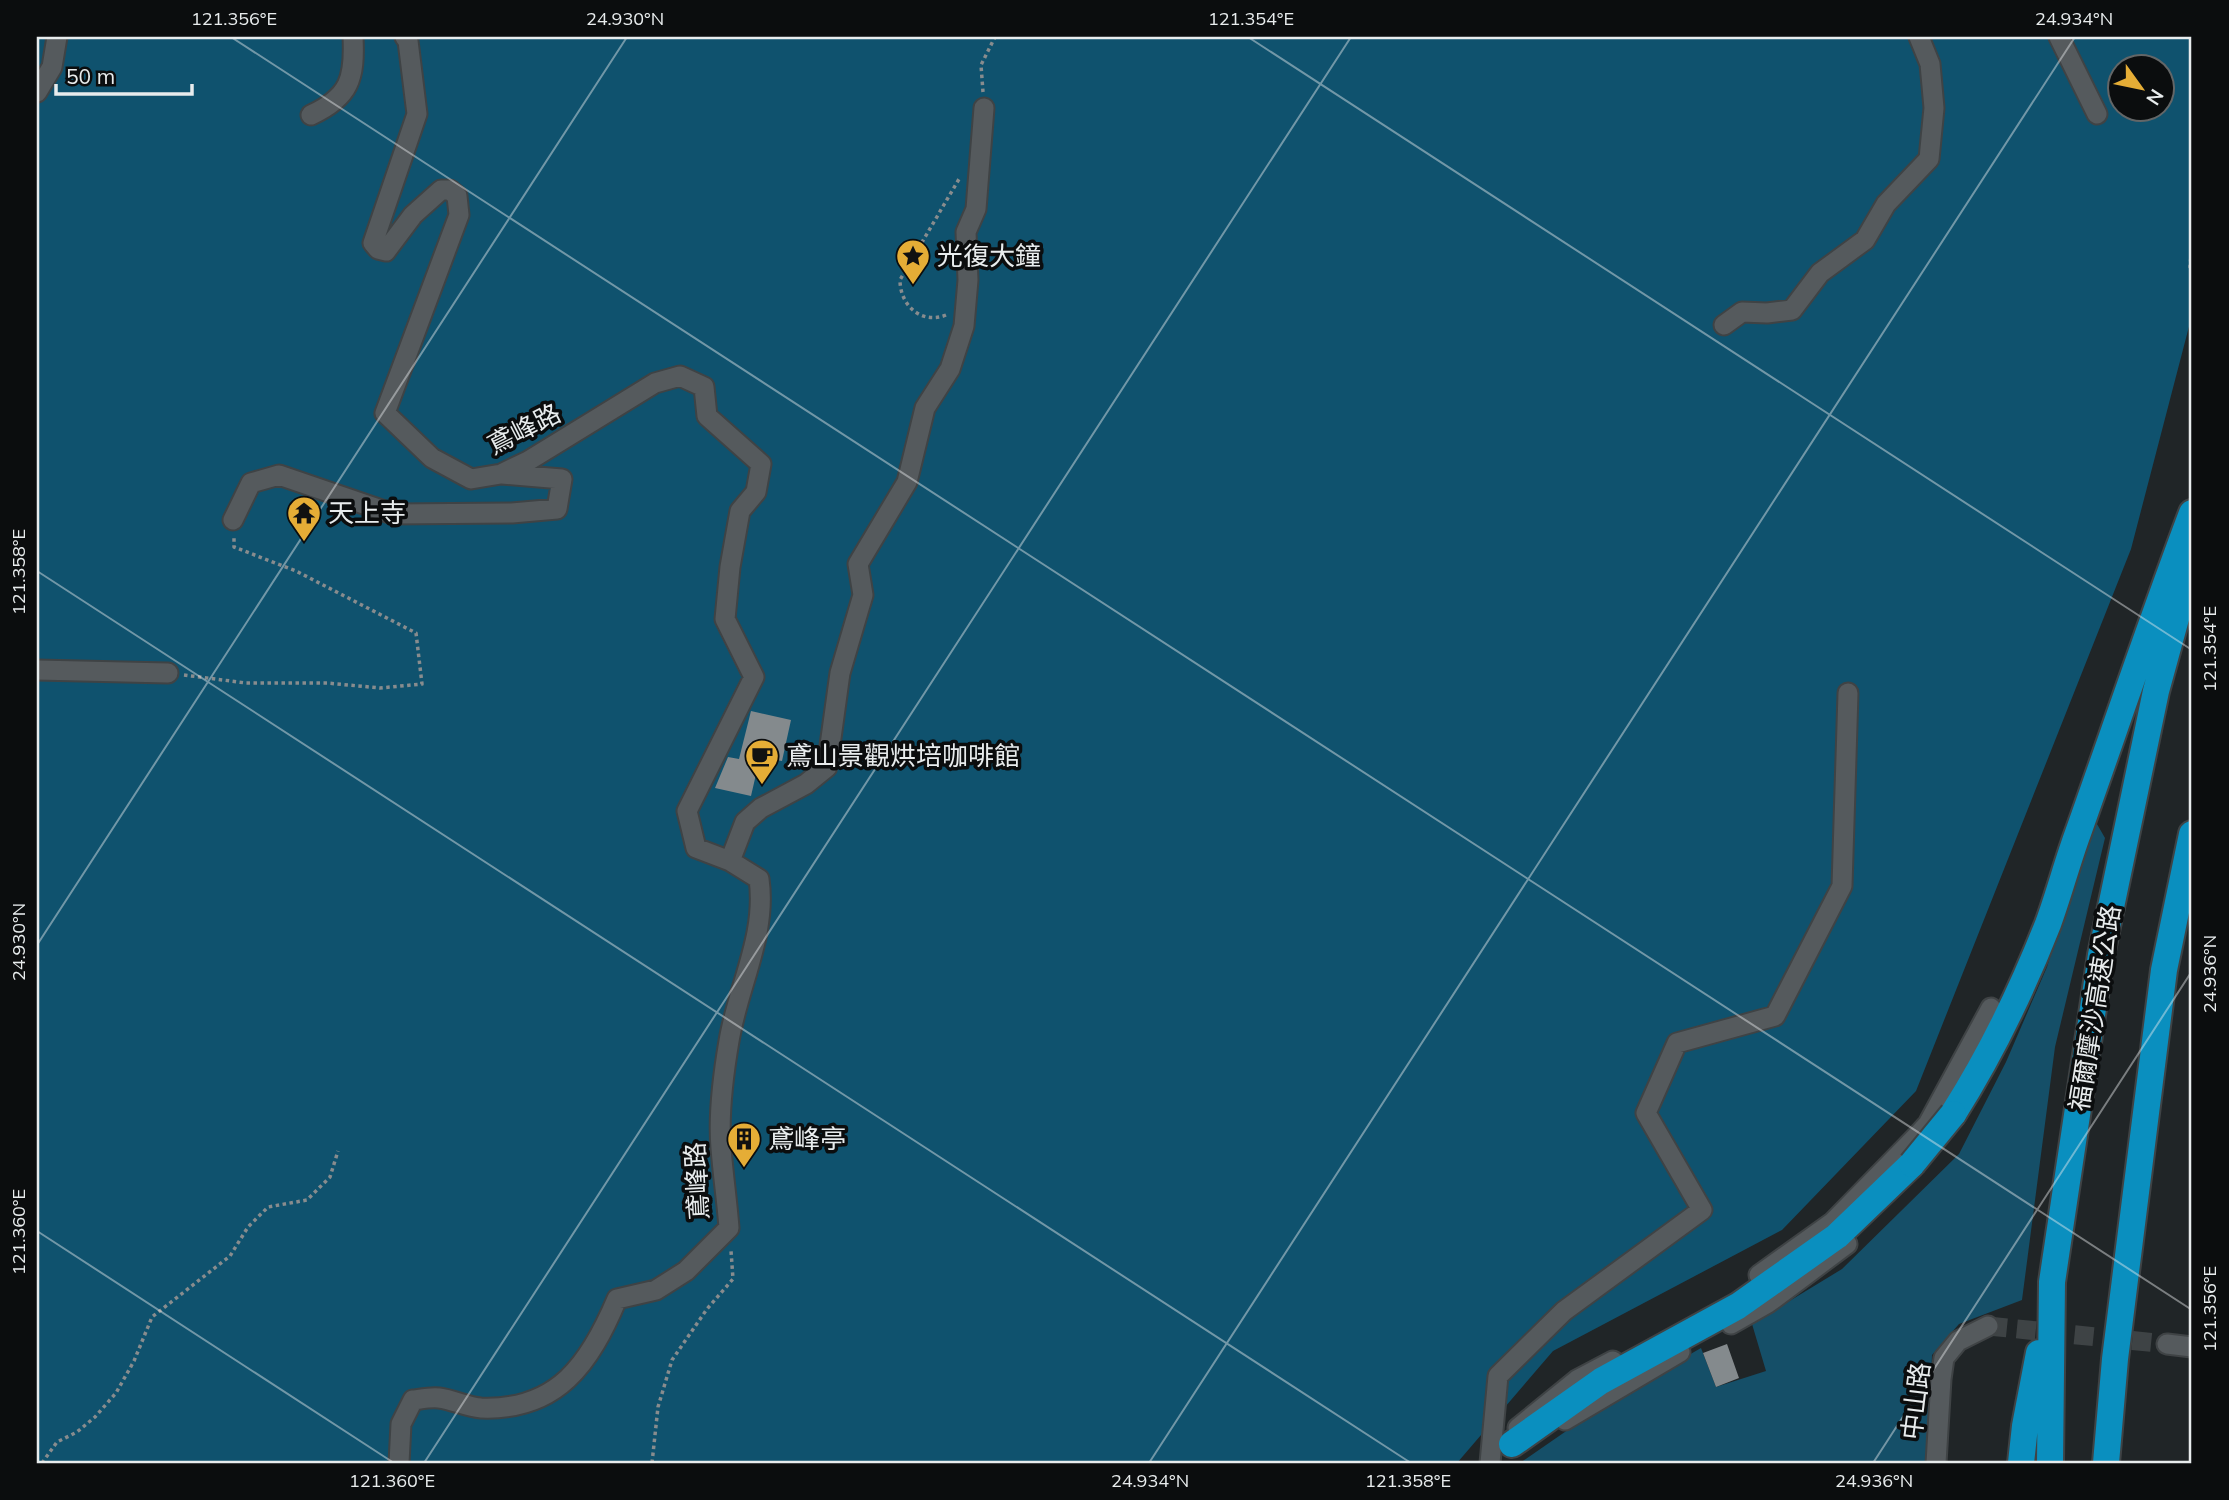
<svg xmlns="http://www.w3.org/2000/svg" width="2229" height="1500" font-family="Mulish,'Noto Sans TC',sans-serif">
<rect width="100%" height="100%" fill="#202527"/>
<path fill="#154f68" d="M2093,817L2105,838L2055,1047L2022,1300L1959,1324L1932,1355L1928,1463H1520L1614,1398L1701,1348L1716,1387L1766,1371L1752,1324L1842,1269L1959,1154L2006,1062L2047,967Z"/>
<path fill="#0f526e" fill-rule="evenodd" d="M37,37H2192V315L2131,549L1916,1091L1782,1230L1553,1351L1457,1463H37ZM2120,66H2162V108H2120Z"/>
<path fill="#848a8d" d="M751,711L791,720L782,761L760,757L751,796L715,788L728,757L739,759Z
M1727,1344L1739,1378L1716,1387L1703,1353Z"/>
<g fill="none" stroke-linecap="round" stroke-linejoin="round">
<path stroke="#3e4345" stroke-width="19" stroke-dasharray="19 10" stroke-linecap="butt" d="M1988,1326L2167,1344"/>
<g stroke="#3f4345" stroke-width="23">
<path id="minor" d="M405,37L408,41L417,114L373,243L378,249L386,251L413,215L441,190H450L457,196L459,215L385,413L432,458L471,479L501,474L528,461L655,383L680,376L704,387L707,416L761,464L756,492L740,511L730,567L725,619L754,677L687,811L696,848L730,861
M2059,37L2097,114
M37,92L52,67L57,37
M311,115C350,97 355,78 353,37
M1724,325L1742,312L1767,313L1792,310L1820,273L1865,240L1886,204L1929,159L1934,108L1930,64L1919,37
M233,520L251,483L279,475L393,514L512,513L557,509L562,479L502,474
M37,670L168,673
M1759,1275L1833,1222L1917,1136L1928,1124L1991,1008
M1731,1324L1768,1303L1847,1244
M2167,1344L2192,1347
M1565,1420L1680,1352
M1518,1428L1577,1380L1613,1361
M399,1463L401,1424L413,1400C421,1399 431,1397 439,1398C454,1400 467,1407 481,1408C558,1411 590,1363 617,1299L656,1290L686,1271L729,1228C727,1201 723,1175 721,1148C718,1113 723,1076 729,1041C738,986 767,935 759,879L730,861L745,822L761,808L806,784L827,767L840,673L863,595L858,564L907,482L925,408L950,369L964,326L968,280L966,232L976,209L984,108
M1490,1463L1498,1376L1564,1311L1702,1210L1646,1113L1677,1043L1775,1016L1842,886L1848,693
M1936,1463L1941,1379L1944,1358L1958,1341L1988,1326"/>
</g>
<g stroke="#3f4345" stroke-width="30">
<path id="highway" d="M1953,1114C1991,1054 2022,990 2048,924C2059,894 2067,863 2078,833C2116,726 2152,619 2192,513
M1512,1444L1601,1381L1738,1306L1837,1236L1912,1164
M2021,1463L2025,1426L2039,1353
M2050,1463L2052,1282L2101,955L2156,691L2192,560
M2106,1463L2115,1359L2164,970L2192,834"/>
</g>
<path stroke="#888c8e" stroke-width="3.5" stroke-dasharray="3.5 3.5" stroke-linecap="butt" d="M983,92L981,65L995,37
M2192,244L2190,267L2192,268
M946,315C921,325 900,305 900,280L959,179
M184,675L246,683H327L380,688L422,684L416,633L296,571L234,547V538
M42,1463L57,1442L77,1432L95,1417L116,1393L134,1361L152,1317L230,1256L248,1227L268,1207L307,1200L330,1177L338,1151
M652,1463L658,1407L672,1360L707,1309L733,1279L731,1251"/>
<use href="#minor" stroke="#555a5d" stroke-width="19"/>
<use href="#highway" stroke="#0a8fbf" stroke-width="26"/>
<g stroke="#3f4345" stroke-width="30" stroke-linecap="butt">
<path id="highway-bridge" d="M1912,1164L1953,1114"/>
</g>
<use href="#highway-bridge" stroke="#0a8fbf" stroke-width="26"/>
</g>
<path fill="none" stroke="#e8eced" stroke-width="2" stroke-opacity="0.45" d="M231,37L2192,1310M1248,37L2192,650M37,571L1411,1463M37,945L627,37M37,1231L394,1463M424,1463L1351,37M1149,1463L2075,37M1873,1463L2192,971"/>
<defs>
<g id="sight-pin" transform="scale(1.75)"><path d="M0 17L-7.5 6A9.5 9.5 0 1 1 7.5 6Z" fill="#e5ad36" stroke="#0b0d0e"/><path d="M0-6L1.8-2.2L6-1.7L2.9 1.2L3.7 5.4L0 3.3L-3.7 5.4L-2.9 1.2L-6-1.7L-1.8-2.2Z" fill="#111"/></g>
<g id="temple-pin" transform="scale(1.75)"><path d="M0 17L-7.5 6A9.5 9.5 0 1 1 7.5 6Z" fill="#e5ad36" stroke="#0b0d0e"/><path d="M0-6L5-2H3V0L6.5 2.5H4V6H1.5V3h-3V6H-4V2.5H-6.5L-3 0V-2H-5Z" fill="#111"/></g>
<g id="cafe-pin" transform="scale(1.75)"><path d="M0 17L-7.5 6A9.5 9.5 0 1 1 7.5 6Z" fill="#e5ad36" stroke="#0b0d0e"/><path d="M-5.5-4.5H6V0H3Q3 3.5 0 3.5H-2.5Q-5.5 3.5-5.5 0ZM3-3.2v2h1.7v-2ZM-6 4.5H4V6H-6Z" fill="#111"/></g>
<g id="building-pin" transform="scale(1.75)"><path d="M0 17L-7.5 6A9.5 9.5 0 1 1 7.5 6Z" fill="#e5ad36" stroke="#0b0d0e"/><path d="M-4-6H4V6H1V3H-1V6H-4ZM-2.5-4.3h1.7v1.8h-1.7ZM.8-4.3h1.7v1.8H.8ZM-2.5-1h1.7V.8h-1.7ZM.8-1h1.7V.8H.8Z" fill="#111"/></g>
</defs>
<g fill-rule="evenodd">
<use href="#sight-pin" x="913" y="256"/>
<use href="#temple-pin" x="304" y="513"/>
<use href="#cafe-pin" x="762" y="756"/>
<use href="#building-pin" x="744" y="1139"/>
</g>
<g text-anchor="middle" stroke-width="7" stroke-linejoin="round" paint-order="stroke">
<g font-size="26" fill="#e8eced" stroke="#0b0d0e" text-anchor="start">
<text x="937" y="265">光復大鐘</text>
<text x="328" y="522">天上寺</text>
<text x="786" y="765">鳶山景觀烘培咖啡館</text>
<text x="768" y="1148">鳶峰亭</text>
</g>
<g font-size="26" fill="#e8eced" stroke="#0b0d0e">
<text transform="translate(524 429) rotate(-27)" y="9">鳶峰路</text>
<text transform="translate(2095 1008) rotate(-81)" y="9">福爾摩沙高速公路</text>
<text transform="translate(697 1181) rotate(-93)" y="9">鳶峰路</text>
<text transform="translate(1916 1401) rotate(-83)" y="9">中山路</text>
</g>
</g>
<rect width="2229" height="1500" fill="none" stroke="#0b0d0e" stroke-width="77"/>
<g transform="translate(2141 88) rotate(123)"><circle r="33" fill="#0b0d0e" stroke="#636667" stroke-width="2"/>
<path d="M0-5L12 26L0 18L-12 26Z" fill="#e5ad36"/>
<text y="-10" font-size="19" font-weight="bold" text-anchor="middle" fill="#e8eced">N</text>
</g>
<path d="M56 84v10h136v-10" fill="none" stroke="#e8eced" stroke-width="3.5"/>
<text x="66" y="84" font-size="21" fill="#e8eced" stroke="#0b0d0e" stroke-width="5" paint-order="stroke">50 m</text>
<rect x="38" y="38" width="2152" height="1424" fill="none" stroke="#e8eced" stroke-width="2.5"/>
<g font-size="18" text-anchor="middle" fill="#e8eced">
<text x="234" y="25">121.356°E</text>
<text x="625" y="25">24.930°N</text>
<text x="1251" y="25">121.354°E</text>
<text x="2074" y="25">24.934°N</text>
<text transform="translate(19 572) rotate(-90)" y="6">121.358°E</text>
<text transform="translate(2210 649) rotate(-90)" y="6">121.354°E</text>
<text transform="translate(19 942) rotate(-90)" y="6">24.930°N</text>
<text transform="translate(2210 974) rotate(-90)" y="6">24.936°N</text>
<text transform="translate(19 1232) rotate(-90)" y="6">121.360°E</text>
<text transform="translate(2210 1309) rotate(-90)" y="6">121.356°E</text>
<text x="392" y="1487">121.360°E</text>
<text x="1150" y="1487">24.934°N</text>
<text x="1408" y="1487">121.358°E</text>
<text x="1874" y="1487">24.936°N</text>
</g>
</svg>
